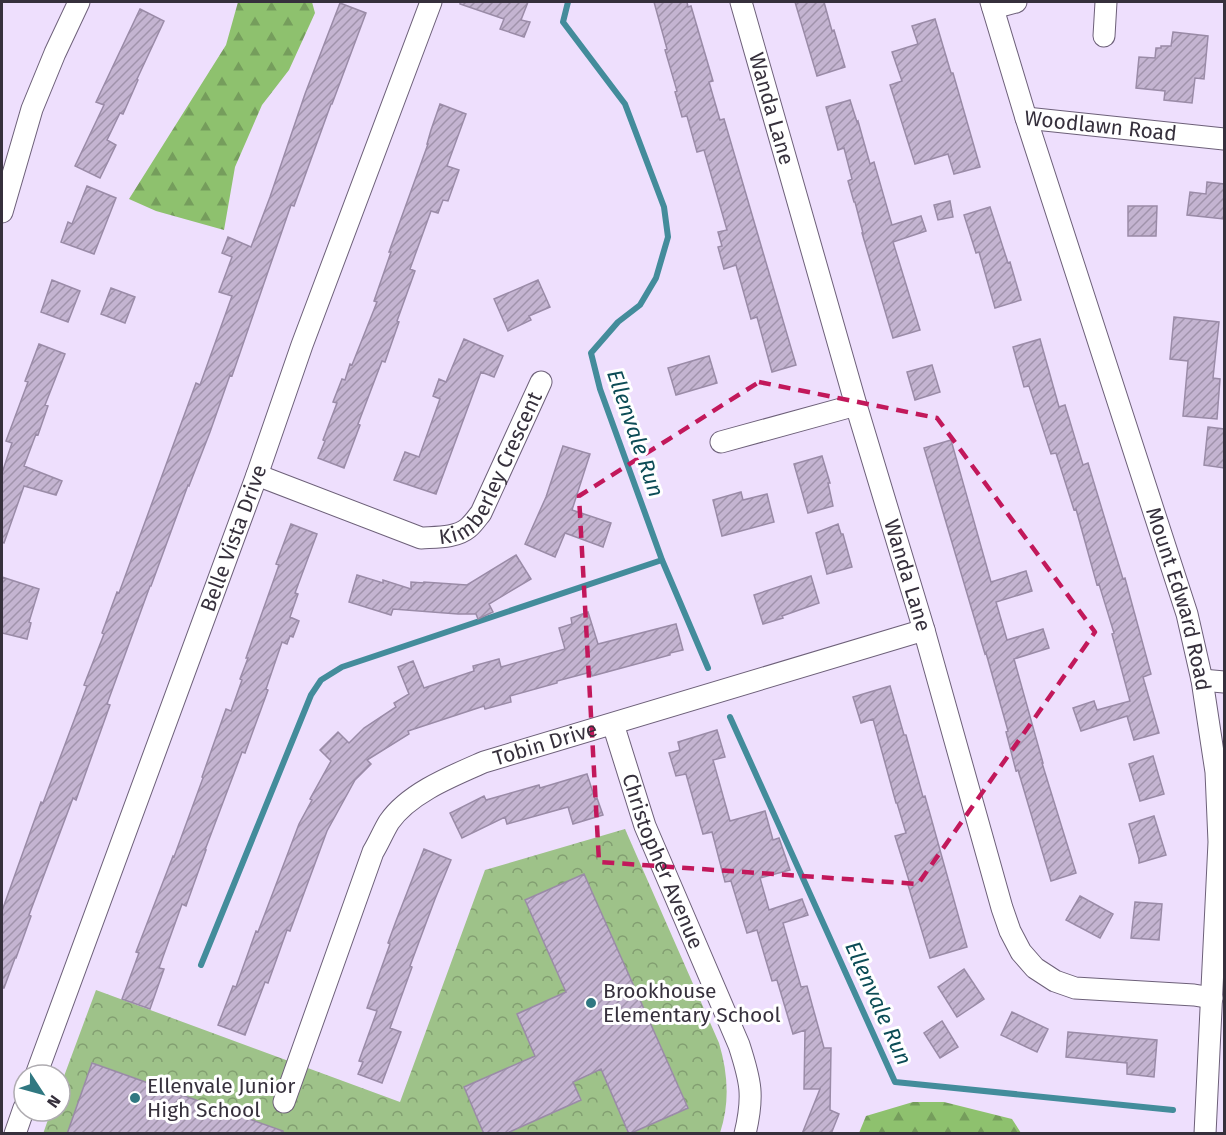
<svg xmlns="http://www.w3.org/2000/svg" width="1226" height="1135" font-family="'Fira Sans',sans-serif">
<defs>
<pattern id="forest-firs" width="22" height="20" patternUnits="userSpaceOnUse" patternTransform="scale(1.5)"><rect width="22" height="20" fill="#8ec16e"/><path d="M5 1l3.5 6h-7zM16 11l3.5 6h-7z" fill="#759d5c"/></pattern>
<pattern id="park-crowns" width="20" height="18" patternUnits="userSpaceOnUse" patternTransform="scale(1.5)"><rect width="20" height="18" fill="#9ec289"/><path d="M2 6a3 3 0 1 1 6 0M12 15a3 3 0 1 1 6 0" fill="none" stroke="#829e71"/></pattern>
<pattern id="building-hatch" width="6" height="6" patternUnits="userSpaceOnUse" patternTransform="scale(1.5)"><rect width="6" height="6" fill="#c4b4d1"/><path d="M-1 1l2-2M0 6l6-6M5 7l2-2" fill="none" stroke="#a093ab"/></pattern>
</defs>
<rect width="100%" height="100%" fill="#eedffd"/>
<path fill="url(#forest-firs)" d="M238,2H312L315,13L289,70L262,105L235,167L224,230L156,211L129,199L226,45Z
M913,1102H944L1012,1119L1021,1133H859L866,1116Z"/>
<path fill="url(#park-crowns)" d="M625,829L719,1043C728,1073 730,1103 720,1133L43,1134L51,1111H60V1087L96,990L400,1102L485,870Z"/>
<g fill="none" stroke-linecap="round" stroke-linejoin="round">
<path stroke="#438c9b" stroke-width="6" d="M568,2L563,22L625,104L664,207L668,237L656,278L640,305L618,322L591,353L600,389L662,560L708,668
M730,717L895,1082L1173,1110
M201,965L311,695L321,680L342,667L662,560"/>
</g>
<path fill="url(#building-hatch)" stroke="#9a8ba7" stroke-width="1.5" d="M460,2H528L521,20L530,22L524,37L500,29L504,19L460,4Z
M654,2H687L688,7L691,6L713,81L709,82L720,120L724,119L796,365L772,372L757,317L751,319L736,265L724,269L718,247L722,246L718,232L727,230L704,150L697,152L687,116L682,117L675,92L677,91L665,50L667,49Z
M795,2H824L832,31L834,30L845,67L817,76Z
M340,3L366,13L332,104H331L294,206L291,205L232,376L230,375L210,432L189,486L188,485L151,586H150L107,704L110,705L76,800L73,798L29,915L31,916L16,958H15L4,988H2V911L41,802L43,803L87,686L84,685L104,634L102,633L117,592L119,593L196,383L200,385L232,296L219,292L232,257L222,253L228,237L251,247L270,197L305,94Z
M140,9L164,21L137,79L138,80L123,114L120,113L107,140L116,145L100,178L75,166L104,105L96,102Z
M935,19L951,73H953L980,167L954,174L948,154L915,164L890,85L902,81L892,52L918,44L912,26Z
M1173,32L1208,36L1204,79L1195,78L1192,103L1164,100L1165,91L1136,88L1139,57L1155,58L1156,48H1161V46H1171Z
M850,100L857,122L858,121L870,164L874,162L892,225L921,216L926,231L893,242L920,330L893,338L862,233H863L855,202H854L848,181L852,179L844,148L838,150L826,107Z
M440,104L466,114L447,166L459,170L448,201L443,200L438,213L431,211L410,269L415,271L397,321L399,322L385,362L382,361L358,424L360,425L344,468L318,458L325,441L323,440L337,403L333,402L342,379L345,380L350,364L352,365L377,302L374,301L391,252H389L428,144H427L431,130Z
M1207,182L1224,184V219L1187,215L1190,192L1206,194Z
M87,186L116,198L94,254L61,242L68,222L72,224Z
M950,201L953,217L938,220L934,205Z
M1128,206H1157L1156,236H1128Z
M990,207L1008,263L1010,262L1021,300L995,308L979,252L976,253L964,215Z
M52,280L80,291L68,322L41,312Z
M538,280L550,307L529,316L531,320L508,331L494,299Z
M111,288L135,297L125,323L101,314Z
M1174,317L1219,322L1213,378L1220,379L1217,419L1183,416L1188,361L1170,359Z
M464,339L503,356L494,377L481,372L436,494L394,480L405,452L419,457L440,399L433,396L439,379L446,382Z
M1040,339L1059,407L1065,405L1083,465L1088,463L1123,579L1125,578L1151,674L1143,677L1159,733L1134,740L1127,716L1081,731L1073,708L1094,701L1097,710L1130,701L1112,634L1114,633L1099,584L1097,585L1076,509L1074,510L1056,453L1051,454L1029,386L1024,387L1013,347Z
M39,344L65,354L45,405L48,406L38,435L36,434L24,466L62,481L56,495L24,486L4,543L2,542V473L12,443L6,441L28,382L25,381Z
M709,356L717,383L676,395L668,368Z
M932,365L940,392L915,400L907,372Z
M1208,427L1224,429V468L1204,465Z
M951,440L991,582L1026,571L1032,591L996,602L1007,640L1043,629L1049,648L1014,659L1043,763H1042L1076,873L1051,881L1018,770L1016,771L1006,732L1008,731L986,653L985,654L924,448Z
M563,446L590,454L572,510L611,523L603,547L565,533L555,557L525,544L546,497Z
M822,456L830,483H828L833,506L808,513L794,464Z
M741,492L743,500L767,494L774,522L722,536L713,500Z
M291,524L317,534L295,593L298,594L290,617L299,621L293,637L290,636L287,644L282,642L266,689L268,690L245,753L242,752L205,850H206L186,906L182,904L159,968L164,969L150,1009L122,999L139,953L136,952L173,856L174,857L203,778L202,777L226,709L231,711L242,680L240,679L248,658H246L279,565L276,564Z
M838,524L841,534H843L852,567L827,574L816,533Z
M516,555L531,579L489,604L493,612L478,619L476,614H458L393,609L391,615L349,602L357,575L383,583V580L411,589V582L424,583V582L467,585Z
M811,576L819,603L782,616L783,618L763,624L754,595Z
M2,577L39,589L29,622L31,623L27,639L2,633Z
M588,612L598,644L676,624L683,650L670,653V655L592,676L591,672L557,681V683L510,696L511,702L485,709L484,706L408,731L409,734L367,760L371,764L355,780L327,831L290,931L287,930L268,983L265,982L245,1035L218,1025L233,986L236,987L256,931L258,932L299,824L312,800L310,799L331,761L320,750L338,732L349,743L364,728L396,707L394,703L409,694L398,667L413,661L424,688L474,671L473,666L499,659L501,667L565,649L559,628L572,624L571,618Z
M890,686L904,735H906L923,797L925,796L967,947L930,958L908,885L910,884L895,836L906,833L897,803H896L873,719L861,723L853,697Z
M717,730L725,757L713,760L730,821L765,811L773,840L779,838L790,870L760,878L769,910L802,899L808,915L783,923L801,987L807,986L824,1048H831L830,1110L839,1114L831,1134H802L820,1089H804L805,1030L793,1034L777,980L772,981L757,930L747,933L731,881L725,882L712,832L703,834L686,774L676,776L669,753L680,750L678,742Z
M1153,756L1164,794L1140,801L1129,764Z
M587,774L595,799L597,798L603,815L573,824L568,807L507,824L505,817L462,838L450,813L484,796L486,800L539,785L540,788Z
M1154,816L1166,855L1139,863V859L1129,824Z
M424,849L451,860L435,899L410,966L412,967L390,1028L401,1032L382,1083L358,1074L363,1062L359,1061L377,1011L367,1008L390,944L388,943L396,921Z
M584,874L688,1108L629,1134L601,1069L573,1082L581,1100L505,1134H484L464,1087L535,1056L517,1014L566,992L525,900Z
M1080,896L1113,914L1100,938L1066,920Z
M1135,902L1162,904L1159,940L1131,938Z
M964,969L984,999L957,1017L938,987Z
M1012,1012L1048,1029L1037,1052L1001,1035Z
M942,1021L958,1047L940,1058L924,1033Z
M1068,1032L1157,1040L1154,1077L1127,1074V1063L1066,1057Z
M92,1063L283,1131V1134H67Z"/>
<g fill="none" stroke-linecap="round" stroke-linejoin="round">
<g stroke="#6d6079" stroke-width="23">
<g id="minor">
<path id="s1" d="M741,2L856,405L924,630L1002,908L1010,931L1021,952L1035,968L1055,981L1075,988L1194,995L1212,998"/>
<path id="s2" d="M991,2L1026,118L1187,614L1202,680L1216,772L1219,842L1205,1134"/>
<path d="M993,8L1016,2"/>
<path d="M1104,36L1106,2"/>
<path id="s3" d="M1026,118L1224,139"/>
<path d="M2,212L32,109L55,53L79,2"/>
<path d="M721,442L856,405"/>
<path id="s4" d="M257,475L421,538C437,537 456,538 468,528C473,524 477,518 481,513L541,382"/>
<path d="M1202,680L1224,682"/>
<path id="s5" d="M613,724L645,826L739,1045C751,1082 754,1096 745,1134"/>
<path id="s6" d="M36,1075L257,475L302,345L431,2"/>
<path id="s7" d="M284,1102L373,852C379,842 383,832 389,822C409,793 452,776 484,762L924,630"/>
<path d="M15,1134L24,1108"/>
</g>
</g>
<use href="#minor" stroke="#fff" stroke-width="21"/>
</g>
<path fill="none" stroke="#c2185b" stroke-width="4.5" stroke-dasharray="12 8" stroke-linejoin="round" d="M759,382L937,418L1095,632L918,884L599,862L579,496Z"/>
<g fill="#307881" stroke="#fff" stroke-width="2">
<circle cx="591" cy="1003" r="6"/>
<circle cx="135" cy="1098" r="6"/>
</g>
<g text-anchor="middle" stroke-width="6" stroke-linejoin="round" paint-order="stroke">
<g font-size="21" fill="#36303c" stroke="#fff">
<text dy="7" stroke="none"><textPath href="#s1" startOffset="111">Wanda Lane</textPath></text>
<text dy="7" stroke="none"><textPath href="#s3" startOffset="75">Woodlawn Road</textPath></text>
<text dy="7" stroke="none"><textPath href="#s4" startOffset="285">Kimberley Crescent</textPath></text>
<text dy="7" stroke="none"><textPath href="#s6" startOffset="572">Belle Vista Drive</textPath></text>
<text dy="7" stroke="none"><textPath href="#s1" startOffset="597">Wanda Lane</textPath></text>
<text dy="7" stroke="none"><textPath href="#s2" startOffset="626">Mount Edward Road</textPath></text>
<text dy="7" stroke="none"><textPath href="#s7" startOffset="477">Tobin Drive</textPath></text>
<text dy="7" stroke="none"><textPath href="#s5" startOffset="146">Christopher Avenue</textPath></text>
</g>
<g font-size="21" fill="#36303c" stroke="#fff" text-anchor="start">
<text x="603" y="998">Brookhouse<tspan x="603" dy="24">Elementary School</tspan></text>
<text x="147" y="1093">Ellenvale Junior<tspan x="147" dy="24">High School</tspan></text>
</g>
<g font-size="22" font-style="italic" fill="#0c4c56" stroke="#fff">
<text transform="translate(636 433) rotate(71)" y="8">Ellenvale Run</text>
<text transform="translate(879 1003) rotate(66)" y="8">Ellenvale Run</text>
</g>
</g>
<rect width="1226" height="1135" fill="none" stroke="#36303c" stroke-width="6"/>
<g transform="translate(42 1093) rotate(126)"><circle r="28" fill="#ffffff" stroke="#afacb1" stroke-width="1.5"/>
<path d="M0-4.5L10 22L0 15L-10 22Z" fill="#307881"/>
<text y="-9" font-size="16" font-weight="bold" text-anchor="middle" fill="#36303c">N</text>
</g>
</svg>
